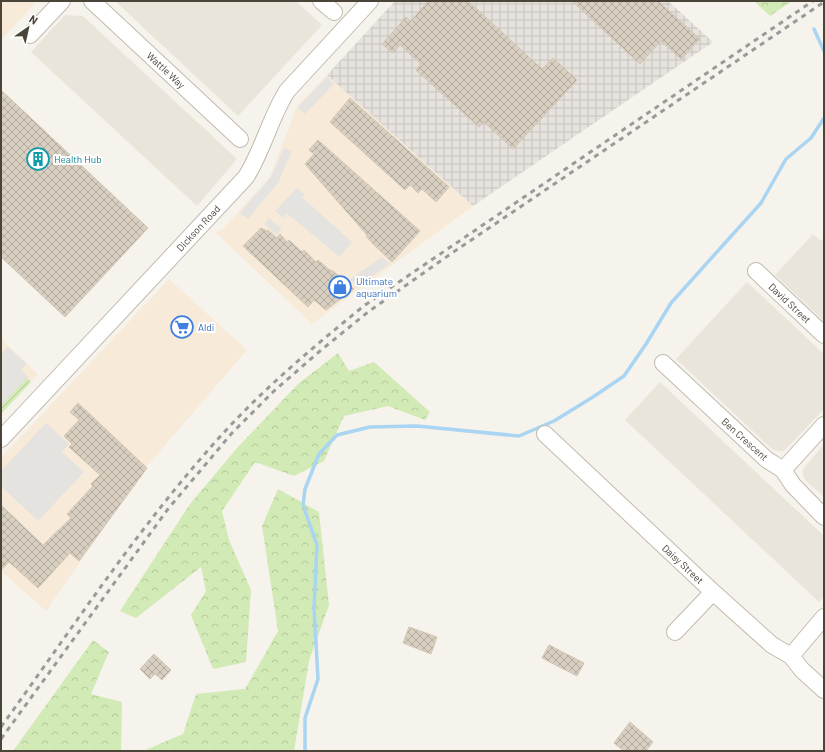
<svg xmlns="http://www.w3.org/2000/svg" width="825" height="752" font-family="Barlow,sans-serif">
<defs>
<pattern id="industrial-grid" width="8" height="8" patternUnits="userSpaceOnUse"><rect width="8" height="8" fill="#e6e2dd"/><path d="M0 4h8M4 0v8" fill="none" stroke="#c7c3be"/></pattern>
<pattern id="forest-crowns" width="20" height="18" patternUnits="userSpaceOnUse"><rect width="20" height="18" fill="#d2eab5"/><path d="M2 6a3 3 0 1 1 6 0M12 15a3 3 0 1 1 6 0" fill="none" stroke="#b6ca9c"/></pattern>
<pattern id="garden-furrows" width="10" height="10" patternUnits="userSpaceOnUse"><rect width="10" height="10" fill="#d2eab5"/><path d="M-1 1l2-2M0 10L10 0M9 11l2-2" fill="none" stroke="#b6ca9c"/></pattern>
<pattern id="building-cross-hatch" width="8" height="8" patternUnits="userSpaceOnUse"><rect width="8" height="8" fill="#d8cfc1"/><path d="M0 0l8 8M0 8l8-8" fill="none" stroke="#b1aa9e"/></pattern>
</defs>
<rect width="100%" height="100%" fill="#f6f3ec"/>
<path fill="#eae5da" d="M115,1H296L322,25L238,116Z
M65,15L83,16L237,159L197,206L31,52Z
M813,234L821,241L824,239V321L775,275Z
M747,282L824,354V409L787,448L783,451H777L772,449L676,359Z
M660,382L824,536V597L819,602L625,420Z
M824,444V497L805,480L803,475V469Z"/>
<path fill="#f7ead8" d="M1,1H37L1,40Z
M327,75L473,206L312,324L215,232L222,230L270,177L297,106Z
M169,279L247,350L147,466L46,611L1,571V458Z
M1,339L38,374L1,414Z"/>
<path fill="url(#industrial-grid)" d="M395,1H668L713,42L473,206L327,75Z"/>
<path fill="url(#forest-crowns)" d="M754,1H792L770,16Z
M338,353L349,371L374,362L430,412L425,420L388,406L344,416L324,461L294,476L255,462L222,511L229,540L251,590L246,662L213,669L191,615L206,591L201,567L136,618L120,611L190,504L237,448L298,384Z
M278,489L319,512L329,605L309,661L294,751H143L183,734L196,694L245,689L278,631L262,526Z
M93,640L109,652L91,694L122,702L121,751H13Z"/>
<path fill="url(#garden-furrows)" d="M27,378L31,382L1,414V405Z"/>
<path fill="#e5e3e0" d="M327,77L334,84L305,114L298,107Z
M284,148L292,151L278,183L248,219L240,213L271,177Z
M297,188L305,194L302,197L352,242L340,257L287,214L283,218L275,211Z
M269,218L282,229L277,235L264,224Z
M382,257L390,264L357,286L350,279Z
M8,347L27,364L21,370L28,377L1,405V354Z
M46,423L69,444L62,452L84,472L38,521L1,486V471Z"/>
<g fill="none" stroke-linecap="round" stroke-linejoin="round">
<path stroke="#a9d4f2" stroke-width="3.5" d="M814,29L824,51
M305,751V718L318,679L314,608L317,545L303,505L305,489L319,454L337,435L370,427L417,426L519,436L554,421L593,397L624,376L646,344L671,303L761,203L786,159L811,138L824,118"/>
</g>
<path fill="url(#building-cross-hatch)" stroke="#d3c7b4" d="M428,1H468L542,69L553,58L577,80L513,149L484,122L479,127L416,70L421,64L400,45L393,53L382,44L406,17L411,21Z
M572,1H658L700,39L681,59L661,41L640,64Z
M1,90L148,228L65,317L1,257Z
M350,98L449,187L436,202L422,189L418,193L410,185L405,190L330,122Z
M318,140L420,231L392,262L372,243L366,236L367,235L305,164L314,154L309,150Z
M261,228L267,231L268,230L277,238L280,234L287,242L289,240L302,252L304,250L316,262L318,260L331,271L332,270L354,289L326,310L314,300L308,307L243,246Z
M78,403L147,468L79,561L70,553L38,588L9,562L1,570V505L43,545L71,518L67,514L93,486L91,484L100,475L69,447L72,444L64,436L79,420L70,412Z
M409,627L437,637L431,654L403,643Z
M549,645L584,663L577,676L542,658Z
M154,654L171,670L162,680L155,674L150,679L140,669Z
M630,722L653,742L646,751H624L614,743Z"/>
<g fill="none" stroke-linecap="round" stroke-linejoin="round">
<g stroke="#c2bbae" stroke-width="18">
<path id="minor" d="M92,1L240,139
M321,1L334,12
M30,35L62,1
M756,271L824,335
M663,363L766,459L783,470L793,485L824,517
M545,434L713,592L772,645L791,656L802,670L824,690
M1,439L246,177C263,150 270,118 287,91L370,1
M783,470L824,425
M675,632L713,592
M791,656L824,617"/>
</g>
<use href="#minor" stroke="#fff" stroke-width="16"/>
<path stroke="#9a9a9a" stroke-width="3" stroke-dasharray="5 5" stroke-linecap="butt" d="M1,727C74,626 143,520 228,428C270,383 317,344 365,305L813,1
M1,739L168,509L232,433L274,391L320,351L368,312L452,253L824,2"/>
</g>
<defs>
<g id="building-ring" transform="scale(1.15)"><circle r="9.5" fill="#fff" stroke="#0f9aa8" stroke-width="1.5"/><path d="M-4-6H4V6H1V3H-1V6H-4ZM-2.5-4.3h1.7v1.8h-1.7ZM.8-4.3h1.7v1.8H.8ZM-2.5-1h1.7V.8h-1.7ZM.8-1h1.7V.8H.8Z" fill="#0f9aa8"/></g>
<g id="shop-ring" transform="scale(1.15)"><circle r="9.5" fill="#fff" stroke="#3f7fe0" stroke-width="1.5"/><path d="M-5-2.5h2.3a2.7 3.5 0 0 1 5.4 0H5L5.5 6h-11ZM-1.5-2.5h3a1.5 2.3 0 0 0-3 0Z" fill="#3f7fe0"/></g>
<g id="supermarket-ring" transform="scale(1.15)"><circle r="9.5" fill="#fff" stroke="#3f7fe0" stroke-width="1.5"/><path d="M-6-5.5h2.5l.6 2H6L4.5 2H-2.5L-4.4-4H-6ZM-1.5 3.2a1.3 1.3 0 1 0 .1 0ZM3 3.2a1.3 1.3 0 1 0 .1 0Z" fill="#3f7fe0"/></g>
</defs>
<g fill-rule="evenodd">
<use href="#building-ring" x="38" y="159"/>
<use href="#shop-ring" x="340" y="287"/>
<use href="#supermarket-ring" x="182" y="327"/>
</g>
<g text-anchor="middle" stroke-width="4" stroke-linejoin="round" paint-order="stroke">
<g font-size="10" fill="#4b4439" stroke="#fff">
<text transform="translate(166 70) rotate(43)" y="4">Wattle Way</text>
<text transform="translate(198 228) rotate(-47)" y="4">Dickson Road</text>
<text transform="translate(790 303) rotate(43)" y="4">David Street</text>
<text transform="translate(745 439) rotate(42)" y="4">Ben Crescent</text>
<text transform="translate(683 564) rotate(43)" y="4">Daisy Street</text>
</g>
<g font-size="10" fill="#0d838f" stroke="#fff" text-anchor="start">
<text x="54" y="163">Health Hub</text>
</g>
<g font-size="10" fill="#366cbe" stroke="#fff" text-anchor="start">
<text x="356" y="285">Ultimate<tspan x="356" dy="12">aquarium</tspan></text>
<text x="198" y="331">Aldi</text>
</g>
</g>
<rect width="825" height="752" fill="none" stroke="#4b4439" stroke-width="4"/>
<g transform="translate(28 28) rotate(34)" stroke="#ffffff" stroke-width="3" paint-order="stroke">
<path d="M0-3L7 15L0 10L-7 15Z" fill="#4b4439"/>
<text y="-6" font-size="11" font-weight="bold" text-anchor="middle" fill="#4b4439">N</text>
</g>
</svg>
